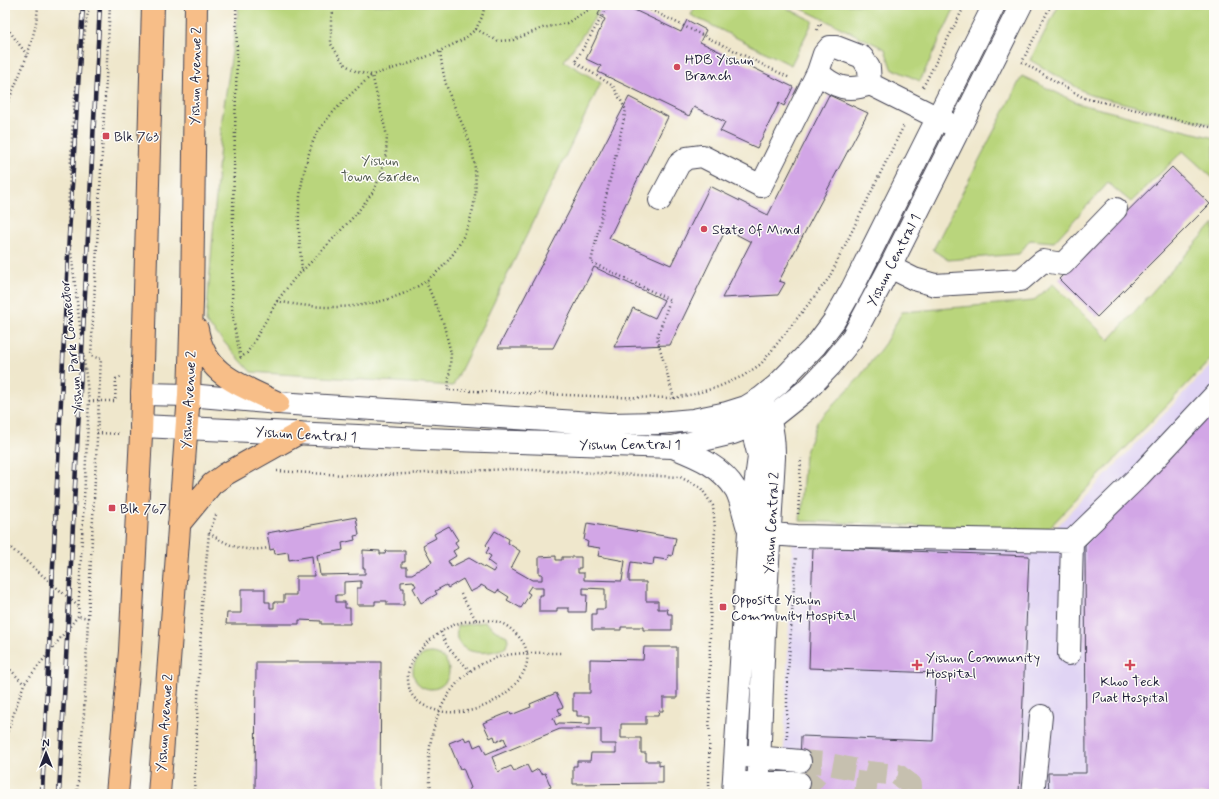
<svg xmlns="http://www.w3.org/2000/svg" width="1219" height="799" font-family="Mynerve,sans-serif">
<rect width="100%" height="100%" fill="#fdfcf7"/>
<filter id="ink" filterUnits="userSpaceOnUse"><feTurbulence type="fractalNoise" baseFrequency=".025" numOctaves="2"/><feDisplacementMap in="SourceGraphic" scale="8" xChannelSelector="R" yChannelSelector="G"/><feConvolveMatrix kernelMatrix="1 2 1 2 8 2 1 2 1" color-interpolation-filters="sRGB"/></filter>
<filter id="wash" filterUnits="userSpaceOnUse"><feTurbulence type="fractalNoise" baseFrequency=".012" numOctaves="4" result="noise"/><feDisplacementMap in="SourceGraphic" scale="16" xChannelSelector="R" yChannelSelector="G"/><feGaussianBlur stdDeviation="0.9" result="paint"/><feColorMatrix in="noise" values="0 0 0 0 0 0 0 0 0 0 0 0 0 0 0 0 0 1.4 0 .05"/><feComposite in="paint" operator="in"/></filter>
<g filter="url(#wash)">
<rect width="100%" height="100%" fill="#efe7cc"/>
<path fill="#e0d4f4" d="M1214,362V794H782L793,527L1048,536Z"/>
<path fill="#b9d57b" stroke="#6e7c5b" d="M239,5H604L564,61L601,83L453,386L251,372L206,322L222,119Z
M696,5H780L813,21L791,65L691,15Z
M794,5H956L920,81L891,68L885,49Z
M1059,5H1211L1214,8V125L1090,95L1030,60Z
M1022,76L1080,104L1214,138V179L1183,151L1131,202L1108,183L1054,242L1030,240L1019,254L948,260L933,250Z
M1214,223V356L1046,531L800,521L805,455L817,422L858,379L885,343L902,312L1033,301L1053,284L1109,340Z
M485,622L496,631L507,636L508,640L506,647C494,654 463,657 457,639C456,635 457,630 457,626Z
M413 671a18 18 0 1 1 36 0a18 18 0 1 1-36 0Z"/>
<g id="blocks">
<path fill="#d2a6e6" d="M602,5H631L630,8L681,32L687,20L706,30L700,42L793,87L784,106L779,103L757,148L720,131L725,122L694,107L689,116L598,72L601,66L586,59L605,19L598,15Z
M829,95L868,113L779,281L785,283L778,295L722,298L751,242L726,229L670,345L614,347L633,308L655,318L664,300L594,267L553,348H498L629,97L668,117L609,238L671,265L710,186L768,215Z
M1172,167L1210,204L1097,317L1059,279Z
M1214,410V794H1049L1048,773H1086L1085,545Z
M356,517L359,535L354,536L355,540L342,543L343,550L317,555L320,575L365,574V568H363V550L380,551V554H385L386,551H405V562H402V567H407V574H412L432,562L423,545L436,538L434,534L449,526L458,540L455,542L458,548L453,551L456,556L448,561L451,567L469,558L493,572L496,567L488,561L491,556L486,553L489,548L486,545L495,531L509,539L508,543L520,551L511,568L532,580H542V574H539V557L556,556V560H562V557H581V568H578V573H584V580L622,581L625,561L598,556L600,548L587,546L588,542L584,540L587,523L676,538L672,556L668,555L667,560L654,558L653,565L631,562L629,575V582H646V601H658V609H667L668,614H672V630H643V627H621V630H592V614H596V609H605V589L583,588V595H587L586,612H569V608H557V612H539V595H543V588H534L531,586L527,592L530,594L521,608L507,600L509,597L498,590L496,593L481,585L480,587L470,592L463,579L448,588L446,585L435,591L437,594L421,603L413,588L416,586L413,581L401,582V588H404V605H387V601H375V605H357V588H361V581L344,582V595H336V602H345V608H350V624H321V621L299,620V624H226L227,613H241V589H265V602H270V608H274V602H284V595H296V576H314L312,556L289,560L288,552L275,554L274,549L270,550L267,533Z
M813,547L1029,556L1019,794H799L801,736L933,741L936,673L809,668Z
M644,647H677V698H663V711H659L658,716H646V724H621V738H641V753H646V761H659V766L663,765V783L573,784V766H577V761H590L591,753H616V744H601V729H560L492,757L498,772L511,766L514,771L527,765L531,773L538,769L541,774L545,773L551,787L535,794H510V793L507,794H501V793L498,794H470L468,790L471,788L463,768L460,769L449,743L464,737L466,741L471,739L474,747L481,744L486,754L507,745L504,738L496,742L494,736L490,738L483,723L510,712L511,715L531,707L530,704L556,693L563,707L558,709L561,715L553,718L556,725L559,723L590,724V716H577V711H573V693H590V659L643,660Z
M256,662H381L380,794H255Z"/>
</g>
</g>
<g filter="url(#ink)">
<use href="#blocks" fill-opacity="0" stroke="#414051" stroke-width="1"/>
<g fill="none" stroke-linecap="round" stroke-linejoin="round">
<path stroke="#c6c0af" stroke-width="22" stroke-dasharray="22 11" stroke-linecap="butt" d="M800,761L824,763L868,772L898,775L911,785V794
M799,783H810L823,794
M865,794L868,772"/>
<g stroke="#414051" stroke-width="24">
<path id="minor" d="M818,72C834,88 849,92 870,84L950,124
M660,200L679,164L687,158L702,156L761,186L818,72L824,54L830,47H836L862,57L869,68L870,84
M890,267L914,279L935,285L1021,280L1043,261L1063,264L1116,209
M142,394L189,395L278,403L609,424L659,423L693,420L727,413L746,407L761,398L777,385L816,345L834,321L852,289L994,5
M141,426L424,439L673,447L733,433L770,419L809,388L830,366L851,340L890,267L1021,5
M673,447C698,457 721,466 736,490C741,499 744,515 747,525
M771,534L797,536L1072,541
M1069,654L1072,541L1139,476L1214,396
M746,756L800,761
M745,783H799
M733,794L749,531L759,457L748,412
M758,794L764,632L774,457C774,437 772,424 764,405
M1033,794L1041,716"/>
</g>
<g stroke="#414051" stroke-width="24">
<path id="major" d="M197,329C205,376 240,384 278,403
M179,524L212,484L226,474L299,433
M117,794L130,651L141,435L153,5
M159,794L189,395L192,302L196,5"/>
</g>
<path stroke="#414051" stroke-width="2.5" stroke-dasharray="1 3" stroke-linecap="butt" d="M236,5L237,53L233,209L232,308L235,330L241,359
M335,5L331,19V44L344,64L357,72L372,75L414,62L440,51L464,39L476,29L482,17L485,5
M609,5L575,62L613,86L626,110L591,262L670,300L657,338L674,398
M639,5C648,8 656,8 666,5
M1051,5L1022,62L1084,98L1214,128
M647,8L790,78
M5,25L27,55
M476,29L490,37L498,41L513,40L543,28L567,23L596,5
M817,30L819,24L823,26
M923,87L965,5
M5,109C19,75 36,42 38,5
M5,172V218
M302,269C298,230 296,199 307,161C309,152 312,143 316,135C330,112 352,93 372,75
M426,282L443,322L451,353L448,391
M277,301C347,316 431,306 464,235C474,214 477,193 475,170C473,140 460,122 450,96C444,81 442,66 440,51
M240,358L247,353L252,345L277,301L294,279L320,253L356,214L373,192L380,177L386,154L387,136L372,75
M450,390L614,397L674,398L694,394L718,387L743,376L761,364L829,278L904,125
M89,401H115L116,379L121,377
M97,433L121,434
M277,471L361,476L510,469L680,477L701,488L713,506L715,529L710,622L709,794
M798,514L801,458
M209,533C231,547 243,552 269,548
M5,543L78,606
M461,594L476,620
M88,618L101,359L91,356L110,5
M476,620C495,620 504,621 517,635C549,667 499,706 468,711C456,713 443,713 432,709C422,705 411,699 409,687C408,681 407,675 409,669C414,651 441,628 459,623C464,621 471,621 476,620Z
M441,632C447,651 458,657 470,671
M5,664L24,684
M5,739L24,684L78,616L89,401L69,235L68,210L74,102L89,5
M787,739V688L796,557
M77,794L84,713L88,618L78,616
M194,794L202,605L209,533L216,515
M432,794C420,737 443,668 507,655C524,652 544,653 562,653"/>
<use href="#minor" stroke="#fff" stroke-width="22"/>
<use href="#major" stroke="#f7be88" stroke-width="22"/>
<g stroke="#22223b" stroke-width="4.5">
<path id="rail" d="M42,794L69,235L83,5
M59,794L100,5"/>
</g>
<use href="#rail" stroke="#fdfcf7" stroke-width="3" stroke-dasharray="9" stroke-linecap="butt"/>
</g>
</g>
<g fill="#d1495b" stroke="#fdfcf7" stroke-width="1.5">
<circle cx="677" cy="67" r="4"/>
<rect x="102" y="132" width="8" height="8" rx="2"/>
<circle cx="704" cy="229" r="4"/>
<rect x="108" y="504" width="8" height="8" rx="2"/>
<rect x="719" y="603" width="8" height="8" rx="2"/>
<path d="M915 659h4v4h4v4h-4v4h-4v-4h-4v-4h4z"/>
<path d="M1128 659h4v4h4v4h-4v4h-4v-4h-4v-4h4z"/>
</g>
<g text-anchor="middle" stroke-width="3" stroke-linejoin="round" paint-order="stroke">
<g font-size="14" fill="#22223b" stroke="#fdfcf7" text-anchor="start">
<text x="685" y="64">HDB Yishun<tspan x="685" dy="16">Branch</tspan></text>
<text x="114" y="141">Blk 763</text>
<text x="712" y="234">State Of Mind</text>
<text x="120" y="513">Blk 767</text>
<text x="731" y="604">Opposite Yishun<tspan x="731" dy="16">Community Hospital</tspan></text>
<text x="926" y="662">Yishun Community<tspan x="926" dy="16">Hospital</tspan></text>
<text x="1130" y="686" text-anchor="middle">Khoo Teck<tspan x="1130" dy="16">Puat Hospital</tspan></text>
</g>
<g font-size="14" fill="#22223b" stroke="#fdfcf7">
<text transform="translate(195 76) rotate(-89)" y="5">Yishun Avenue 2</text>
<text transform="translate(893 260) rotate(-63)" y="5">Yishun Central 1</text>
<text transform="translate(71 347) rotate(-96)" y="5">Yishun Park Connector</text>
<text transform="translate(188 400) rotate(-87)" y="5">Yishun Avenue 2</text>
<text transform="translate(306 434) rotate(3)" y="5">Yishun Central 1</text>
<text x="630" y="449">Yishun Central 1</text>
<text transform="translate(771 523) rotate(-87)" y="5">Yishun Central 2</text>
<text transform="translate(164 723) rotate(-86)" y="5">Yishun Avenue 2</text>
</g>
<g font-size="14" fill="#4f584e" stroke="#fdfcf7">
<text x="380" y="165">Yishun<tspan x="380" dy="16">Town Garden</tspan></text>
</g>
</g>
<rect width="1219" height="799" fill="none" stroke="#fdfcf7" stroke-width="20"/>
<g transform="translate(46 753)" stroke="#fdfcf7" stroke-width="3" paint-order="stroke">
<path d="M0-3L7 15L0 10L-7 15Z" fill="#22223b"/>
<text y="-6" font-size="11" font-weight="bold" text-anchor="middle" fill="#22223b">N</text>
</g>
</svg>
